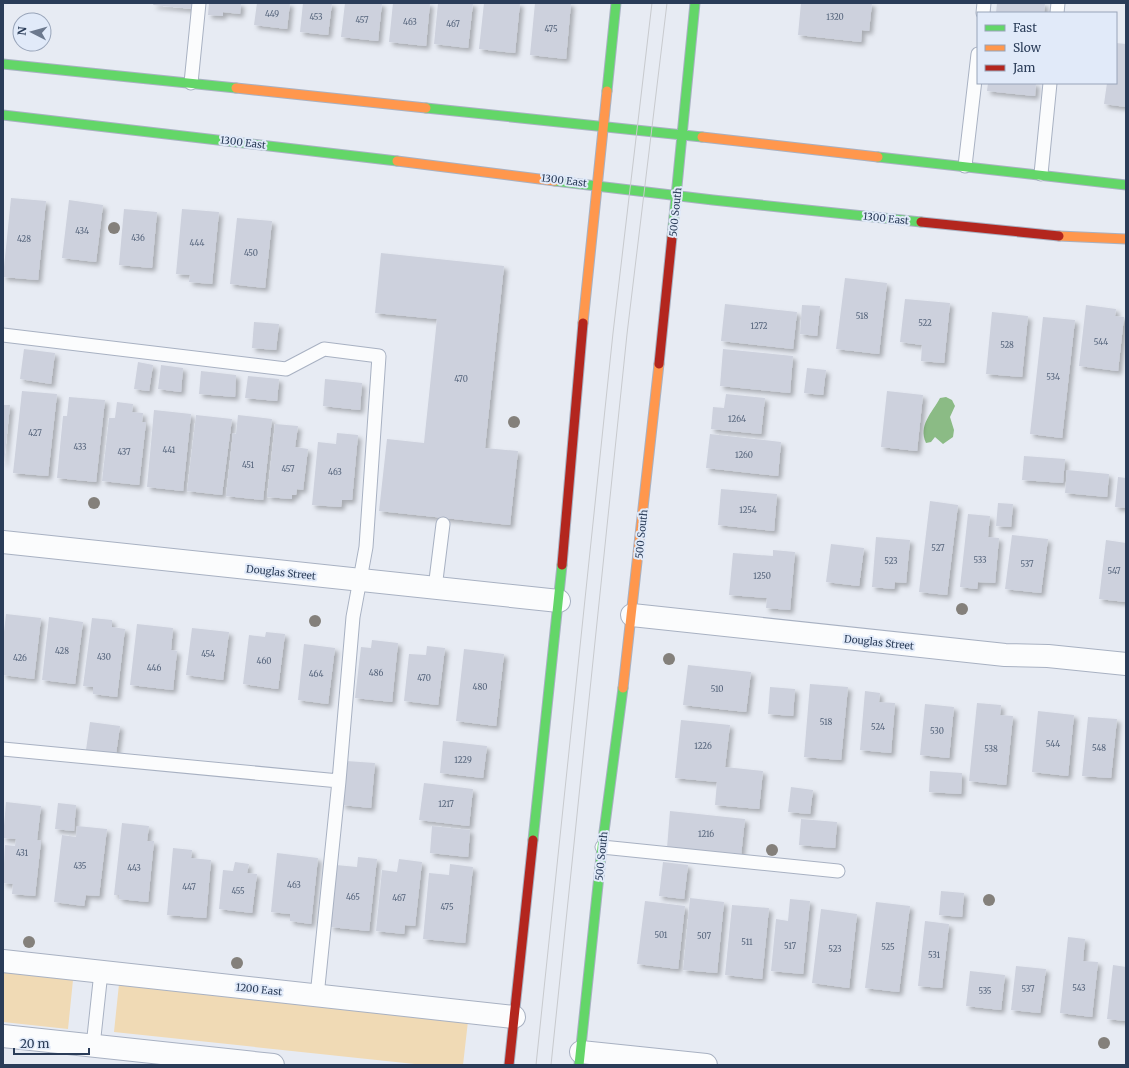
<svg xmlns="http://www.w3.org/2000/svg" width="1129" height="1068" font-family="Merriweather,serif">
<defs>
<filter id="shadow"><feDropShadow dx="3.5" dy="3.5" stdDeviation="2" flood-color="#0004"/></filter>
</defs>
<rect width="100%" height="100%" fill="#e7ebf3"/>
<path fill="#f0dab5" d="M3,972L73,980L68,1029L3,1022Z
M119,984L468,1021L463,1065H424L114,1032Z"/>
<path fill="#8bbb85" d="M946,397L952,400L955,406L950,417L954,430L953,437L943,444L935,437L931,442L926,443C918,425 932,413 940,398Z"/>
<path fill="#cdd1dd" filter="url(#shadow)" d="M154,3H193V9L153,5Z
M209,3H241L240,14L223,12V16L208,15Z
M257,3H290L287,29L254,25Z
M303,3H332L328,35L300,32Z
M345,3H382L378,41L341,37Z
M393,3H430L426,46L389,42Z
M438,3H473L468,48L434,44Z
M484,3H520L515,53L479,49Z
M535,3H571L566,59L530,55Z
M801,3H872L869,31L862,30L861,42L798,35Z
M997,3H1045L1044,13H996Z
M1116,43L1126,44V107L1104,104L1107,83H1116Z
M988,83H1036L1035,96L987,91Z
M11,198L46,201L38,280L3,277Z
M69,200L103,205L96,262L62,258Z
M124,209L157,212L152,268L119,265Z
M182,209L219,212L212,284L189,282L190,275L176,274Z
M237,218L272,221L265,288L230,284Z
M381,253L504,266L485,448L518,451L510,525L379,511L387,439L424,443L437,319L375,313Z
M845,278L887,283L879,354L836,349Z
M905,299L950,303L944,363L921,361L922,345L900,342Z
M725,304L797,312L793,349L721,341Z
M802,305L820,306L817,336L800,334Z
M1086,305L1116,309L1115,316L1124,317L1118,371L1079,366Z
M992,312L1028,316L1022,377L986,374Z
M1043,317L1075,320L1062,438L1030,434Z
M254,322L279,324L276,350L252,348Z
M24,349L55,353L51,384L20,379Z
M723,349L793,356L790,393L720,386Z
M138,362L153,365L149,391L134,389Z
M161,365L183,368L181,392L158,389Z
M807,368L826,370L823,395L804,393Z
M201,371L236,375L235,397L199,394Z
M248,376L279,379L277,401L245,398Z
M325,379L362,383L360,410L323,406Z
M22,391L57,394L48,476L13,473Z
M887,391L923,395L917,451L881,447Z
M726,394L765,398L761,434L711,429L713,407L724,408Z
M69,397L105,400L96,482L57,478L63,416H67Z
M117,402L133,404L132,412L143,413L142,422H146L139,485L102,481L109,418H115Z
M3,405H10L4,463H3Z
M154,410L191,414L183,491L147,487Z
M196,415L232,419L222,495L187,491Z
M238,415L272,419L263,500L226,496L233,433L236,434Z
M275,424L298,426L295,447L308,449L303,490L297,489L296,495H292V499L267,497Z
M337,433L358,435L352,500H342L341,507L312,505L318,442L336,444Z
M710,434L781,442L778,476L706,468Z
M1024,456L1065,459L1063,483L1022,480Z
M1067,470L1109,474L1107,497L1065,493Z
M1118,477L1126,478V508L1115,507Z
M721,489L777,494L774,531L718,525Z
M930,501L958,505L947,595L919,592Z
M998,503L1013,504L1011,527L996,526Z
M968,514L990,516L988,537L999,538L995,583L978,582L977,589L960,587Z
M1012,535L1048,539L1041,593L1005,589Z
M876,537L910,540L906,583L895,582L894,589L872,587Z
M1106,540L1126,543V602L1099,599Z
M831,544L864,548L859,586L826,582Z
M773,550L795,552L790,610L766,608L767,598L729,595L733,553L773,556Z
M6,614L41,618L34,679L3,675V641Z
M49,617L83,622L75,684L42,680Z
M92,618L112,620V627L125,629L117,697L93,694V687L83,686Z
M137,624L173,628L171,650L177,651L173,690L130,685Z
M192,628L229,632L223,680L186,675Z
M266,632L285,634L278,689L243,684L249,635L265,637Z
M372,640L398,643L392,702L355,698L361,647L371,648Z
M304,644L335,648L328,704L298,700Z
M427,646L445,648L438,705L404,701L409,654L426,655Z
M464,649L504,654L496,726L456,721Z
M688,665L751,672L746,712L683,705Z
M810,684L848,687L841,760L804,757Z
M770,687L795,689L793,716L768,714Z
M865,691L880,693L879,702L895,703L891,753L860,750Z
M977,703L1001,705L1000,715L1013,716L1006,785L969,781Z
M925,704L954,707L949,758L920,755Z
M1038,711L1074,715L1068,776L1032,772Z
M1088,717L1117,719L1111,778L1082,776Z
M681,720L730,725L725,767L763,771L759,809L715,805L717,782L675,778Z
M90,722L120,726L116,754L86,750Z
M443,741L487,746L483,778L440,773Z
M346,761L375,763L371,808L342,805Z
M930,771L962,773L961,794L929,792Z
M424,783L473,789L469,826L419,820Z
M791,787L813,790L810,814L788,812Z
M6,802L41,806L37,840L41,841L35,896L12,894L13,884L3,883L5,845L15,846L16,839L3,838Z
M58,803L76,805L74,831L55,829Z
M670,811L745,819L741,856L667,848Z
M801,819L837,822L835,848L799,845Z
M122,823L149,826L147,841H154L148,902L119,899V895H114Z
M77,826L107,829L99,896L86,895L84,906L54,902L62,835L76,837Z
M432,826L470,830L468,857L430,853Z
M173,848L192,850L191,858L211,860L206,918L167,915Z
M277,853L318,858L311,924L290,921V914L271,912Z
M358,857L377,859L369,931L330,927L336,865L357,867Z
M399,859L422,862L415,926L405,925L404,934L376,931L382,870L397,872Z
M235,862L249,864L247,873L257,874L252,913L219,909L223,870L233,871Z
M663,862L688,865L684,899L659,896Z
M450,864L473,867L465,943L423,939L429,873L449,875Z
M941,891L964,893L962,917L939,915Z
M690,898L724,902L717,973L683,970Z
M790,899L810,901L803,974L771,971L776,919L788,921Z
M645,901L685,906L678,969L637,964Z
M876,902L910,906L899,992L865,988Z
M732,905L769,908L762,979L725,975Z
M821,909L857,914L849,988L812,983Z
M925,921L949,924L942,988L918,986Z
M1068,937L1085,939L1083,961L1098,962L1092,1017L1060,1013Z
M1113,965L1126,967V1021L1107,1019Z
M1016,966L1046,969L1040,1013L1011,1010Z
M970,971L1005,975L1001,1010L966,1006Z"/>
<g fill="none" stroke-linecap="round" stroke-linejoin="round">
<g stroke="#a8b1c2" stroke-width="15">
<path id="lane" d="M983,13L984,3
M1057,13L1058,3
M191,83L199,3
M965,166L978,54
M1041,174L1050,83
M3,335L286,369L324,349L379,356L366,547L353,617L339,781
M435,588L443,524
M3,749L339,781L317,996
M602,847L838,871
M93,1046L101,972"/>
</g>
<g stroke="#a8b1c2" stroke-width="24">
<path id="street" d="M3,542L559,601
M632,615L1005,655L1048,656L1126,664
M3,961L514,1017
M3,1036L273,1065
M581,1052L706,1065"/>
</g>
<g stroke="#a8b1c2" stroke-width="11">
<path id="fast" d="M3,64L236,88
M607,91L616,3
M426,108L702,137
M3,115L397,161
M878,157L1126,185
M555,181L713,200L921,222
M672,237L695,3
M533,840L562,565
M579,1065L602,847L623,688"/>
</g>
<g stroke="#a8b1c2" stroke-width="11">
<path id="slow" d="M236,88L426,108
M702,137L878,157
M397,161L555,181
M1059,236L1126,239
M583,323L607,91
M623,688L659,364"/>
</g>
<g stroke="#a8b1c2" stroke-width="11">
<path id="jam" d="M921,222L1059,236
M659,364L672,237
M562,565L583,323
M509,1065L533,840"/>
</g>
<use href="#lane" stroke="#fbfcfd" stroke-width="13"/>
<use href="#street" stroke="#fbfcfd" stroke-width="22"/>
<use href="#fast" stroke="#63d668" stroke-width="9"/>
<use href="#slow" stroke="#ff974d" stroke-width="9"/>
<use href="#jam" stroke="#b3261e" stroke-width="9"/>
<path stroke="#c8cace" stroke-width="1" d="M536,1065L613,333L652,3
M551,1065L627,334L667,3"/>
</g>
<g fill="#84807b">
<circle cx="114" cy="228" r="6"/>
<circle cx="514" cy="422" r="6"/>
<circle cx="94" cy="503" r="6"/>
<circle cx="962" cy="609" r="6"/>
<circle cx="315" cy="621" r="6"/>
<circle cx="669" cy="659" r="6"/>
<circle cx="772" cy="850" r="6"/>
<circle cx="989" cy="900" r="6"/>
<circle cx="29" cy="942" r="6"/>
<circle cx="237" cy="963" r="6"/>
<circle cx="1104" cy="1043" r="6"/>
</g>
<g text-anchor="middle" stroke-width="4" stroke-linejoin="round" paint-order="stroke">
<g font-size="8" fill="#57667d">
<text x="272" y="17">449</text>
<text x="316" y="20">453</text>
<text x="835" y="20">1320</text>
<text x="362" y="23">457</text>
<text x="410" y="25">463</text>
<text x="453" y="27">467</text>
<text x="551" y="32">475</text>
<text x="82" y="234">434</text>
<text x="138" y="241">436</text>
<text x="24" y="242">428</text>
<text x="197" y="246">444</text>
<text x="251" y="256">450</text>
<text x="862" y="319">518</text>
<text x="925" y="326">522</text>
<text x="759" y="329">1272</text>
<text x="1101" y="345">544</text>
<text x="1007" y="348">528</text>
<text x="1053" y="380">534</text>
<text x="461" y="382">470</text>
<text x="737" y="422">1264</text>
<text x="35" y="436">427</text>
<text x="80" y="450">433</text>
<text x="169" y="453">441</text>
<text x="124" y="455">437</text>
<text x="744" y="458">1260</text>
<text x="248" y="468">451</text>
<text x="288" y="472">457</text>
<text x="335" y="475">463</text>
<text x="748" y="513">1254</text>
<text x="938" y="551">527</text>
<text x="980" y="563">533</text>
<text x="891" y="564">523</text>
<text x="1027" y="567">537</text>
<text x="1114" y="574">547</text>
<text x="762" y="579">1250</text>
<text x="62" y="654">428</text>
<text x="208" y="657">454</text>
<text x="104" y="660">430</text>
<text x="20" y="661">426</text>
<text x="264" y="664">460</text>
<text x="154" y="671">446</text>
<text x="376" y="676">486</text>
<text x="316" y="677">464</text>
<text x="424" y="681">470</text>
<text x="480" y="690">480</text>
<text x="717" y="692">510</text>
<text x="826" y="725">518</text>
<text x="878" y="730">524</text>
<text x="937" y="734">530</text>
<text x="1053" y="747">544</text>
<text x="703" y="749">1226</text>
<text x="1099" y="751">548</text>
<text x="991" y="752">538</text>
<text x="463" y="763">1229</text>
<text x="446" y="807">1217</text>
<text x="706" y="837">1216</text>
<text x="22" y="856">431</text>
<text x="80" y="869">435</text>
<text x="134" y="871">443</text>
<text x="294" y="888">463</text>
<text x="189" y="890">447</text>
<text x="238" y="894">455</text>
<text x="353" y="900">465</text>
<text x="399" y="901">467</text>
<text x="447" y="910">475</text>
<text x="661" y="938">501</text>
<text x="704" y="939">507</text>
<text x="747" y="945">511</text>
<text x="790" y="949">517</text>
<text x="888" y="950">525</text>
<text x="835" y="952">523</text>
<text x="934" y="958">531</text>
<text x="1079" y="991">543</text>
<text x="1028" y="992">537</text>
<text x="985" y="994">535</text>
</g>
<g font-size="10" fill="#2a3c58" stroke="#e1eaf9">
<text transform="translate(243 142) rotate(7)" y="4">1300 East</text>
<text transform="translate(564 180) rotate(7)" y="4">1300 East</text>
<text transform="translate(675 212) rotate(-84)" y="4">500 South</text>
<text transform="translate(886 218) rotate(6)" y="4">1300 East</text>
<text transform="translate(641 534) rotate(-84)" y="4">500 South</text>
<text transform="translate(281 572) rotate(6)" y="4">Douglas Street</text>
<text transform="translate(879 642) rotate(6)" y="4">Douglas Street</text>
<text transform="translate(601 856) rotate(-84)" y="4">500 South</text>
<text transform="translate(259 989) rotate(6)" y="4">1200 East</text>
</g>
</g>
<rect width="1129" height="1068" fill="none" stroke="#2a3c58" stroke-width="8"/>
<rect x="977" y="12" width="140" height="72" fill="#e1eaf9" stroke="#98a4b9"/>
<rect x="985" y="25" width="20" height="6" fill="#63d668" stroke="#98a4b9"/>
<text x="1013" y="32" font-size="12" fill="#2a3c58">Fast</text>
<rect x="985" y="45" width="20" height="6" fill="#ff974d" stroke="#98a4b9"/>
<text x="1013" y="52" font-size="12" fill="#2a3c58">Slow</text>
<rect x="985" y="65" width="20" height="6" fill="#b3261e" stroke="#98a4b9"/>
<text x="1013" y="72" font-size="12" fill="#2a3c58">Jam</text>
<g transform="translate(32 32) rotate(276)"><circle r="19" fill="#e1eaf9" stroke="#98a4b9"/>
<path d="M0-3L7 15L0 10L-7 15Z" fill="#6c798e"/>
<text y="-6" font-size="11" font-weight="bold" text-anchor="middle" fill="#2a3c58">N</text>
</g>
<path d="M14 1048v6h75v-6" fill="none" stroke="#2a3c58" stroke-width="2"/>
<text x="20" y="1048" font-size="12" fill="#2a3c58" stroke="#e1eaf9" stroke-width="3" paint-order="stroke">20 m</text>
</svg>
